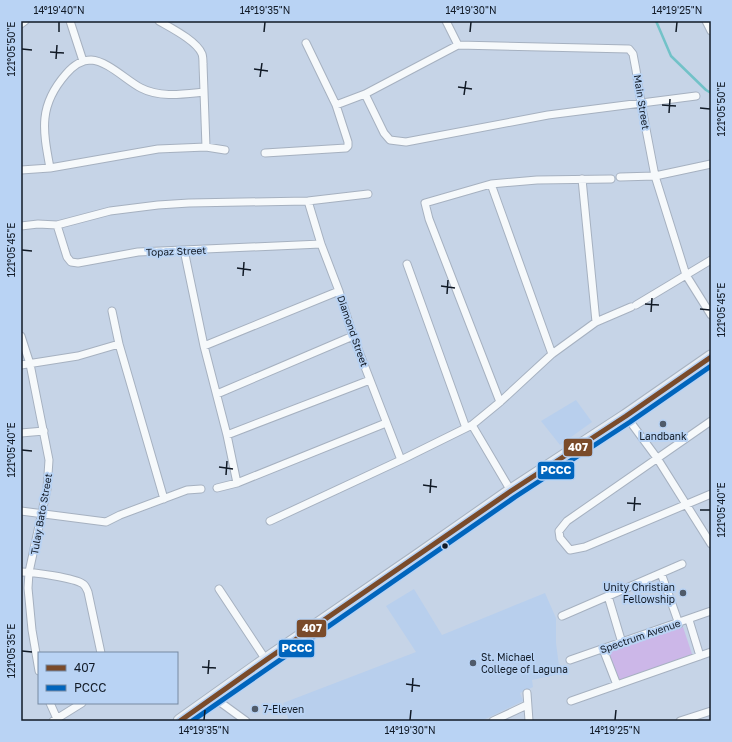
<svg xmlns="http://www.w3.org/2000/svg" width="732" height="742" font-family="'Golos Text',sans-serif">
<rect width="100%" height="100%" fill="#c6d4e7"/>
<path fill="#b8cfed" d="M576,400L592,422L560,445L541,421Z
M414,589L442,635L545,593L556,618V643L560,674L532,680L533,687L520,693L523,701L481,721H289L283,703L416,652L386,606Z"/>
<path fill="#ccb7e8" d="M683,627L692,654L617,682L607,653Z"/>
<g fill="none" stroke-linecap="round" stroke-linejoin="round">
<path stroke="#72c2c8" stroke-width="2.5" d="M656,21L671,56L706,90L711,93"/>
<g stroke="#a6b1c0" stroke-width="9">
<path id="street" d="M70,21L83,61
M159,21C171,28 197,41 202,54C203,57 203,61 203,64L206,147
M446,21L458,45
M706,21L711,31
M21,24L25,21
M306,43L336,105
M365,94L384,133L390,140L406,142L548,115L696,96
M265,153L346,148L348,146V142L336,105L365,94L458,45L629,49L633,54L636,70L641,103L655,176L686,275L711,315
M50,168C43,130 38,106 66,74C72,67 81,60 91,60C108,61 127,81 141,88C160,98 184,94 204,92
M21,170L50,168L158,149L206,147L225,150
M620,177L655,176L711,164
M582,179L596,322
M491,184L552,354
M308,201L321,244L339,291L353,336L401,460
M57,225L67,257L71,262L78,263L138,252L321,244
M21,226L38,224L57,225L110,211L158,205L189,203L308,201L368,194
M184,250L204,346L227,435L237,483
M407,264L466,428
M636,305L711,260
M112,311L119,344L164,499
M21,336L30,364L49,460L47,489L29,572L28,588L32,630L39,671
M204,346L339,291
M21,365L78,356L119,344
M217,394L353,336
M500,402L429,219L425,203L491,184L537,180L611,179
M626,416L657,458L711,544
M711,421L567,521L559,531L560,538L570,550L585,547L711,494
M472,425L511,491
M21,433L44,431
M227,435L370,380
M217,488L237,483L386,423
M21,511L106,522L120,515L187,490L201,489
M270,521L401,460L472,425L500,402L552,354L596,322L631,307
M21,572C33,572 75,578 83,584C86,586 87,590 88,592L101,653
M661,573L679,624
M219,589L266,660
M608,596L622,643
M562,616L682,564
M689,620L700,656
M603,649L617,685
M570,660L711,611
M527,693L529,721
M213,697L246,721
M571,701L711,652
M50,703L58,721
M53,721L82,703
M493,721L527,705
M680,721L711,711"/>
</g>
<g stroke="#a8b3c1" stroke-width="15">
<path id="highway" d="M180,721L266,660L415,558L511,491L626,416L711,357"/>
</g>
<use href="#street" stroke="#f6f9fb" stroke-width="7"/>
<use href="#highway" stroke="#e7edf4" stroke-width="13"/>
<g stroke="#b9d3f4" stroke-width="8">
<path id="bus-1" d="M180,721L266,660L511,491L626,416L711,357"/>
</g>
<g stroke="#b9d3f4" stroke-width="8">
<path id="bus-2" d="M192,721L515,497L630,422L711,366"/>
</g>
<use href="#bus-1" stroke="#7a4b2a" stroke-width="5"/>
<use href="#bus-2" stroke="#0065bd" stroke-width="5"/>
</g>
<path fill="none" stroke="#111a26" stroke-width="1.5" d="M59,32V22M264,32L265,22M470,32L471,22M676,32L677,22M22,49L32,50M50,52L64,53M56,59L57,45M254,69L268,71M260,77L262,63M458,87L472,89M464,95L466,81M662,105L676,106M700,108L710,109M669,113L670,99M22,250L32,251M237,268L251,270M243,276L244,262M441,286L455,288M447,294L448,280M645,304L659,305M700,309L710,310M651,312L652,298M22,450L32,451M219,467L233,469M226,475L227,461M423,485L437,487M430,493L431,479M627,503L641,504M700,510H710M634,511L635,497M22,651L32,652M202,667L216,668M208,674L209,660M406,684L420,686M412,692L413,678M204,720L205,710M410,720L411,710M615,720L616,710"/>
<g fill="#505b6a" stroke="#b9d3f4" stroke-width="1.5">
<circle cx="663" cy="424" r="4"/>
<circle cx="683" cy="593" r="4"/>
<circle cx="473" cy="663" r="4"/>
<circle cx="255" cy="709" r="4"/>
</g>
<circle fill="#111a26" stroke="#b9d3f4" stroke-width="1.5" cx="445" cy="546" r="3.5"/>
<g text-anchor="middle" stroke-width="4" stroke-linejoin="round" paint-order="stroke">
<g font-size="10" fill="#111a26" stroke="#b9d3f4">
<text transform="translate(642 102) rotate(81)" y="4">Main Street</text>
<text transform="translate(176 251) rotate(-2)" y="4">Topaz Street</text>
<text transform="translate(353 331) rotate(71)" y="4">Diamond Street</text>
<text transform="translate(41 514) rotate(-80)" y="4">Tulay Bato Street</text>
<text transform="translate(640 636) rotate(-19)" y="4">Spectrum Avenue</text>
</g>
<g font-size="10" fill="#111a26" stroke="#b9d3f4" text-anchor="start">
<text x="663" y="440" text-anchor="middle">Landbank</text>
<text x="675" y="591" text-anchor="end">Unity Christian<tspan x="675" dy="12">Fellowship</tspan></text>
<text x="481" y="661">St. Michael<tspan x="481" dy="12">College of Laguna</tspan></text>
<text x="263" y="713">7-Eleven</text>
</g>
</g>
<g stroke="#b9d3f4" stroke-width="1.5">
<rect x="563" y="438" width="30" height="19" rx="4" fill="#7a4b2a"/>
<rect x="537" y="461" width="38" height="19" rx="4" fill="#0065bd"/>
<rect x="296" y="619" width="31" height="19" rx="4" fill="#7a4b2a"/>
<rect x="278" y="639" width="37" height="19" rx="4" fill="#0065bd"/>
</g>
<g font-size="11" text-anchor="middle" font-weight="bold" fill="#fff">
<text x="578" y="451">407</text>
<text x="556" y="474">PCCC</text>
<text x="312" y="632">407</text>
<text x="297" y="652">PCCC</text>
</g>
<rect width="732" height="742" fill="none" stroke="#b9d3f4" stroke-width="44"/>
<rect x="38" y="652" width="140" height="52" fill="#b9d3f4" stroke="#7689a2"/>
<rect x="46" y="665" width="20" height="6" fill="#7a4b2a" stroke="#7689a2"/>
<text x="74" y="672" font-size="12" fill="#111a26">407</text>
<rect x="46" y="685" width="20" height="6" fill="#0065bd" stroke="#7689a2"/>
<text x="74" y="692" font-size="12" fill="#111a26">PCCC</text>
<rect x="22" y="22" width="688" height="698" fill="none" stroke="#111a26" stroke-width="1.5"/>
<g font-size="10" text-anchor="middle" fill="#111a26">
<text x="59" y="14">14°19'40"N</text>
<text x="265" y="14">14°19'35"N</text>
<text x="471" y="14">14°19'30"N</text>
<text x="677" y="14">14°19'25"N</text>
<text transform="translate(11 49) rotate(-90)" y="4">121°05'50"E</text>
<text transform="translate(721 109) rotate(-90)" y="4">121°05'50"E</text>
<text transform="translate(11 250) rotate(-90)" y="4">121°05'45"E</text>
<text transform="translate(721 310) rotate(-90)" y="4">121°05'45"E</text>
<text transform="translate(11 450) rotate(-90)" y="4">121°05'40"E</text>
<text transform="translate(721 510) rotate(-90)" y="4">121°05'40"E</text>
<text transform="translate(11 651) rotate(-90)" y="4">121°05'35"E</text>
<text x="204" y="734">14°19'35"N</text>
<text x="410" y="734">14°19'30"N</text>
<text x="615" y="734">14°19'25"N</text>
</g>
</svg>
